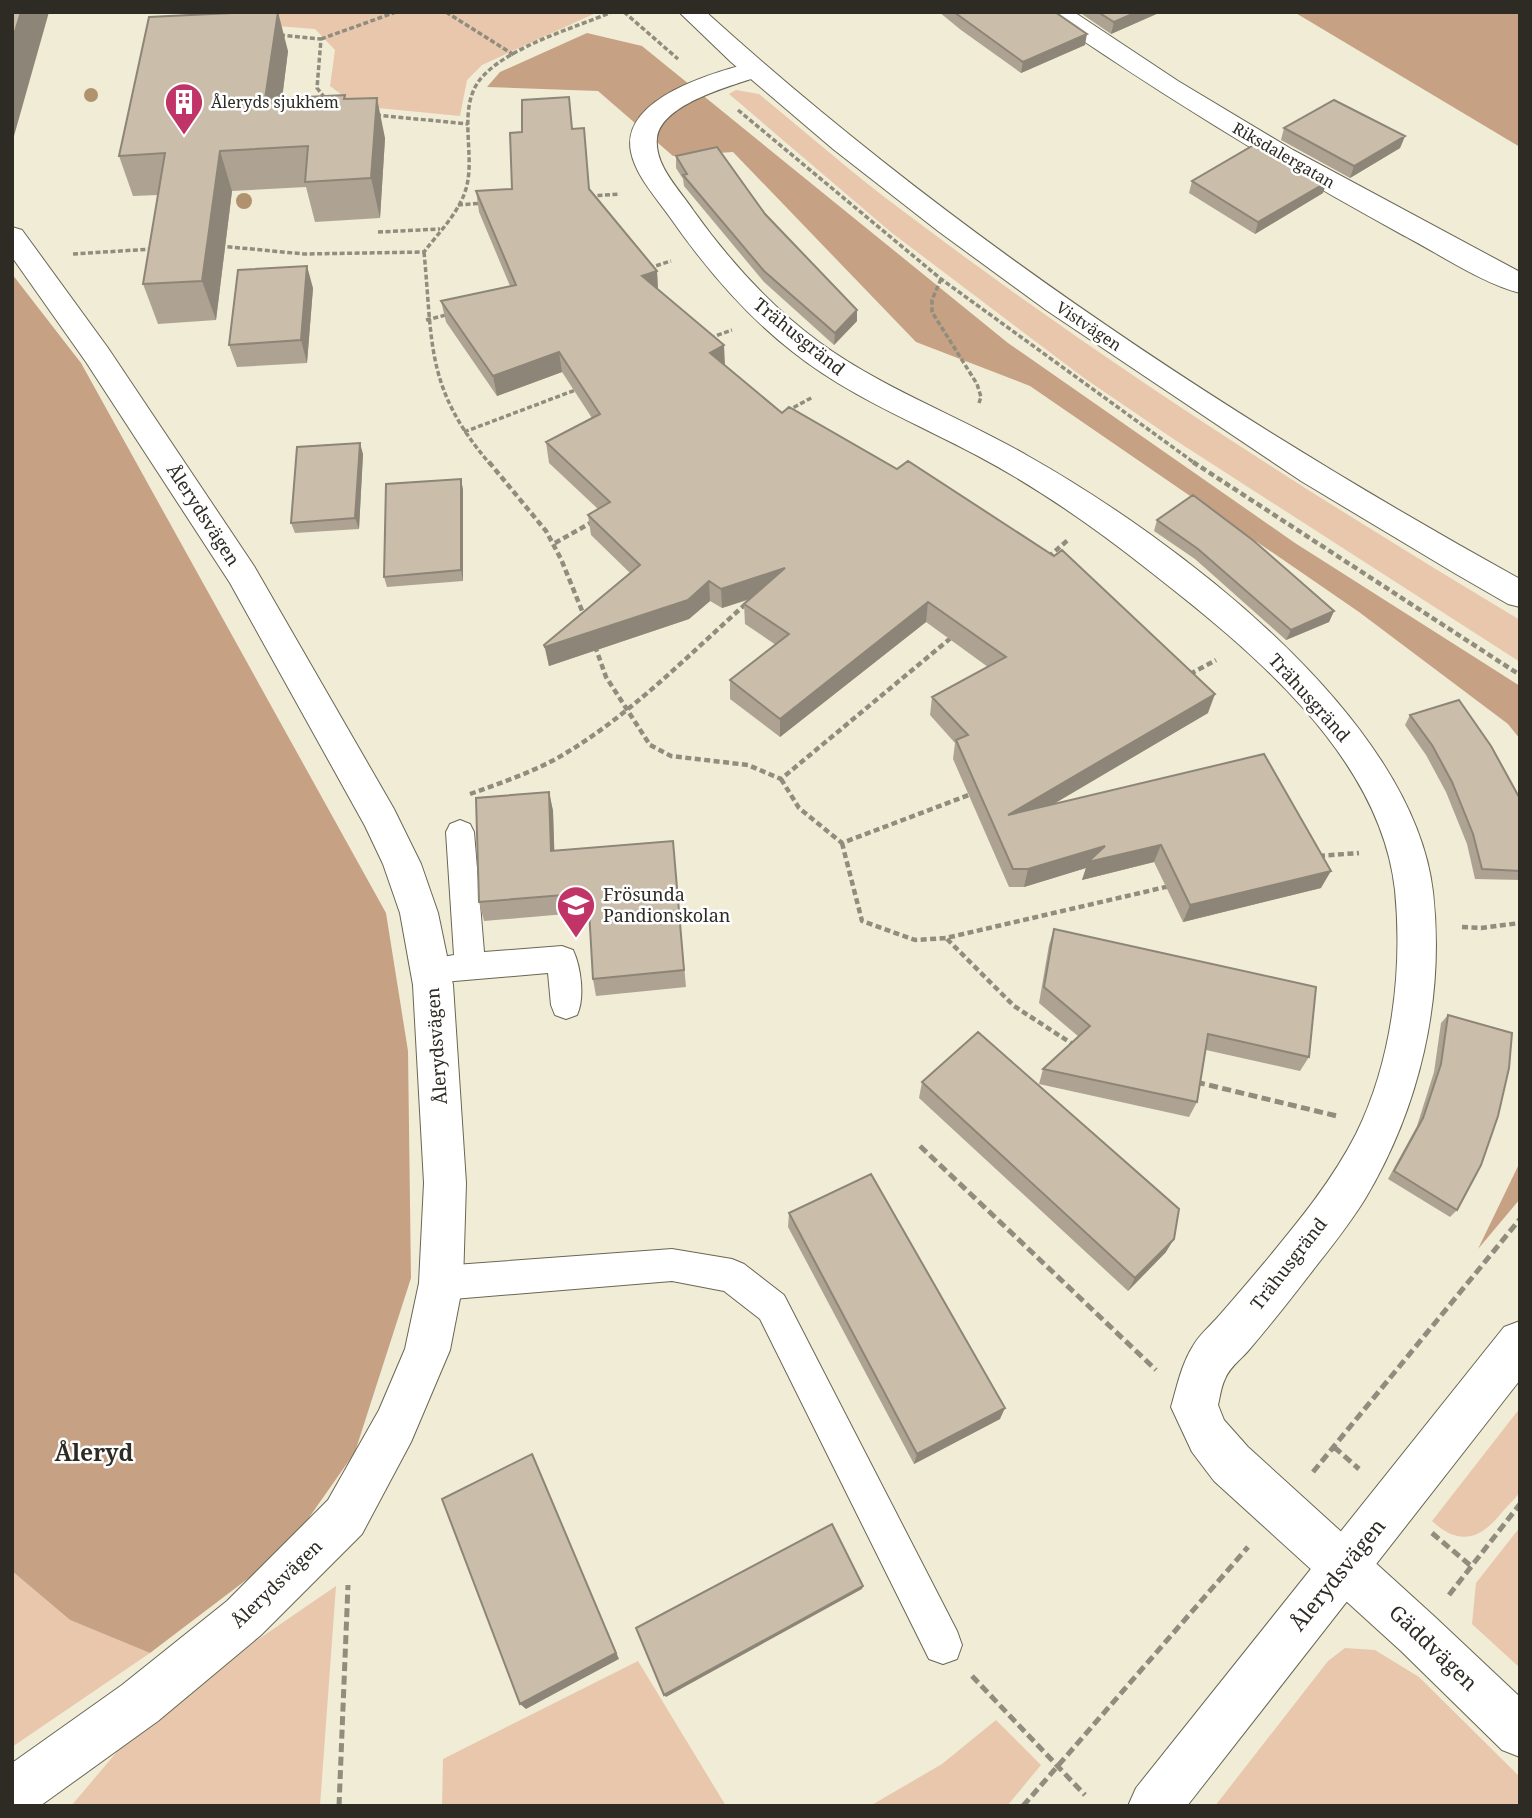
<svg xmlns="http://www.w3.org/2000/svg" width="1532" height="1818" font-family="'Noto Serif',serif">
<rect width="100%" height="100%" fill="#f0ecd6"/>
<path fill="#e9c7ad" d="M173,12H598L482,65L467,80L460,116L357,106L330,86L335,50L315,29L202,20Z
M736,90L759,94C807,133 853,174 903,211C1100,360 1308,493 1520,620V662L1175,440L1084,378L892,233L729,94Z
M1520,1408C1520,1425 1524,1477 1520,1490C1518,1497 1508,1505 1503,1511C1481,1539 1460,1547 1432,1521Z
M1520,1527V1668L1472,1624L1476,1583Z
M12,1571L70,1620L150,1653L12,1747Z
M336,1586L320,1806H71L121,1747L253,1643Z
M1345,1648L1375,1650L1419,1677L1520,1777V1806H1215L1328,1661Z
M638,1661L726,1806H442L443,1759Z
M996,1720L1041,1765L1007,1806H870L942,1764Z"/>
<path fill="#c7a183" d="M1294,12H1520V147Z
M587,33L642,46L1008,343L1295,543L1520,686V739L1508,724L1359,612L1030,386L916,342L733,152L673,156L598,91L487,87L500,72Z
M12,274L81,363L386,913L408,1051L411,1278L355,1452L287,1549L150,1653L70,1620L12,1571Z
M1520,1162V1199L1478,1249Z"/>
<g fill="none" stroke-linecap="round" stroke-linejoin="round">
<g stroke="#696653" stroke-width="2">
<path id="lane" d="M460,820L470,824L474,832L484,952L562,946L573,950C581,967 585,998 577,1015L566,1019L555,1015L551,1005L548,973L431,983L420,979L416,970L420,961L454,955L446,832L450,824Z
M672,1249L732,1259L744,1264L784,1295L957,1631L962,1645L957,1659L943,1664L929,1659L760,1319L724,1291L672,1281L441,1300L429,1295L424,1283L429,1271L441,1266Z"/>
</g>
<g stroke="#696653" stroke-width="2">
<path id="street" d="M1045,12H1074L1178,81L1293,150L1520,272V293C1483,284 1436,252 1401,234C1280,168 1162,95 1048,17Z
M754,62L763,65L767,70L763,75C735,85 661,103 657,138C654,165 679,189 693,210C728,259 770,306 819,342C883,389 959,416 1028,456C1172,537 1413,716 1433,892C1445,998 1420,1107 1365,1199C1346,1230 1322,1258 1300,1287C1283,1309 1266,1330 1248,1351C1240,1360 1229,1368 1225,1379C1221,1387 1220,1397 1218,1405L1224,1420L1248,1447L1435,1617L1520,1697V1757L1502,1750L1401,1651L1214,1481L1192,1452L1171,1407C1177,1387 1181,1365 1193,1346C1199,1335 1209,1327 1217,1318C1233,1300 1249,1281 1265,1262C1298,1222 1332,1181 1356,1134C1392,1061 1403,971 1395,890C1380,754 1248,648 1147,569C1094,527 1038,488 978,456C916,423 848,396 793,352C744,314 704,266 669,216C655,196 636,176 631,152C620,98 715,72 754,62Z
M12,227L22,230L108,348L254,566L394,809L421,864L438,913L453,985L466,1183L463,1283L450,1350L411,1442L362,1534L261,1635L158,1721L40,1806H12V1763L122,1685L227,1601L328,1500L379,1410L405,1349L419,1283L424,1183L413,985L400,913L383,864L365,826L230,583L86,362L12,257Z"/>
</g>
<g stroke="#696653" stroke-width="2">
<path id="secondary" d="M679,12H706C951,234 1231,419 1520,579V607L1508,604L1456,574L1301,481L1046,310L938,231L833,149L731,62Z
M1520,1321V1380L1187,1806H1128L1136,1788L1504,1327Z"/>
</g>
<path stroke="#908d7e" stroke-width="3.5" stroke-dasharray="5 2.5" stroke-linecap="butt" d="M446,12L514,55
M624,12L678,59
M280,35L321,39L317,88L325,98
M321,39L396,12
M738,110L941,279L1196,464
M376,115L468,124
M590,196L620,194
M458,205L484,203
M378,232L440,229
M220,246L304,254L424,252C439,232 461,211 467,185C475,150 456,105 483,76C511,46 574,28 612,12
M424,252C433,344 425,388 490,464
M73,254L152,249
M649,268L671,261
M941,279L932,300V312L977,384L981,397L979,403
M426,320L450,314
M710,338L732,330
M787,411L813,397
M464,432L578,389"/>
<path stroke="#908d7e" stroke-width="4.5" stroke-dasharray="6 3.5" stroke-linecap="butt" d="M489,462L546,531L561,559L585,618
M1193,462L1520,675
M555,543L594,521
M1048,557L1068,540
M595,646L606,677L650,745L671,756L748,765L781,779L952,637
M1190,674L1216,660
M781,779L799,808L842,843L974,793
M470,794C498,784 527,774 554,760C627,719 686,657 748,602
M842,843L862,921L915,940L946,938L1170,886
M1319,856L1359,853
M1462,927L1481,928L1520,923
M947,939L1014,1006L1074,1045"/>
<path stroke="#908d7e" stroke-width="5" stroke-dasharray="9 4.5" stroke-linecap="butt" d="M1196,1082L1337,1116
M920,1146L1156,1370
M1334,1447L1359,1469
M1313,1472L1520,1219
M1432,1533L1471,1566
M1449,1595L1520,1504
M972,1676L1085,1795
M339,1806L348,1585
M1023,1806L1248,1547"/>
<use href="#lane" fill="#fff" fill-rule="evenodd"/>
<use href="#street" fill="#fff" fill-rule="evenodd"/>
<use href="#secondary" fill="#fff" fill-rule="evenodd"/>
</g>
<g fill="#b0936e">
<circle cx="91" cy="95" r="7"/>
<circle cx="244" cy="201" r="8"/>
</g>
<path fill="#aea392" d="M939,12H1055L1085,45L1021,73L961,30Z
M1079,12H1161L1111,34Z
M288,51L282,98L345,95L346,99L385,138L380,218L315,222L306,187L232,191L216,320L158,324L143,284L158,195L133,196L119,156Z
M1284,128L1405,136L1400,148L1350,178L1281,140Z
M676,156L765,214L857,310V321L834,345L764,282L684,186L683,179L676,168Z
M1192,181L1323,193L1255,234L1189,193Z
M512,189H589L657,271L658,289L725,366L782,413L1208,713L1052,805L1321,888L1183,922L1154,862L1082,880L1086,868L1024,887H1009L953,759L955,743L930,715L932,697L988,667L926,622L780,737L730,699V680L776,645L745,624L744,604L751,599L722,608L710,601L689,619L549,666L544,645L630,573L591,535L588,515L598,509L549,463L546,442L592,418L562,372L497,396L446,322L441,301L510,286L479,212L476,191Z
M313,288L307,363L237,367L229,345Z
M363,454L359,529L295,533L291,523Z
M461,479L463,490V581L387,587L384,577Z
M1157,520L1334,611L1329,622L1286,640L1195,559L1154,531Z
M1410,715L1520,800V880L1475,879L1467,844L1446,792L1426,755L1405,725Z
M549,792L553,811L554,851L673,841L686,987L596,996L593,979L589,912L484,921L479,902Z
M1054,929L1309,1057L1300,1071L1206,1050L1197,1102L1189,1117L1039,1084L1043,1069L1079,1037L1039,1003L1049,945Z
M1448,1015L1457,1210L1450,1217L1388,1179L1417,1126L1434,1072L1441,1023Z
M922,1082L1166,1252L1128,1291L919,1098Z
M789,1213L1000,1419L914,1464L788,1227Z"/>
<path fill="#8d8577" d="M21,12H49L12,143V41Z
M278,12L288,51L277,139L265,99Z
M1137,12H1161L1111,34L1114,22Z
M1087,34L1085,45L1021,73L1023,62Z
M377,98L385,138L380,218L371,178Z
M1405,136L1400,148L1350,178L1354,166Z
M220,151L232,191L216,320L202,281Z
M1327,182L1323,193L1255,234L1258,222Z
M307,266L313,288L307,363L301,340Z
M657,271L658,292L642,276Z
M857,310V321L834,345L835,333Z
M724,345L725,365L710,353Z
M559,352L562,372L497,396L493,376Z
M360,443L363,454L359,529L355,518Z
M461,479L463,490V581L461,570Z
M785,568V587L722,608L721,589Z
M709,581L710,601L689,619L549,666L545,647Z
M928,602L926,622L780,737V719Z
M1334,611L1329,622L1286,640L1291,630Z
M1215,694L1208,713L1004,833L1008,815Z
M549,792L553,811L555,870L551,851Z
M1161,845L1154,862L1082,880L1086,868L1024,887L1028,869L1105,846Z
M1331,871L1321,888L1183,922L1190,905Z
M1174,1239L1166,1252L1128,1291L1135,1278Z
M1005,1408L1000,1419L914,1464L917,1454Z
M532,1454L619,1659L526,1709L520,1704Z
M863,1586L862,1589L666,1697L664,1695Z"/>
<path fill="#cabeaa" stroke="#8d8577" stroke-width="2" d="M12,12H21L12,41Z
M253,12H278L265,99L345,95L344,99L377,98L371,178L305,182L308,146L220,151L202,281L143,284L165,153L119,156L149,17Z
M954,12H1055L1087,34L1023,62Z
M1098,12H1137L1114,22Z
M569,97L572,129L584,128L589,189L657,271L642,276L724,345L710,353L782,413L789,407L897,469L908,461L1054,556L1062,550L1215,694L1008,815L1264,754L1331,871L1190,905L1161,845L1088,862L1105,846L1028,869H1013L956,740L968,735L932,697L1006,657L928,602L780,719L730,680L789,634L744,604L785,568L721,589L709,581L688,600L545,647L544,645L640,565L588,515L610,502L546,442L600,414L559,352L493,376L441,301L516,285L476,191L512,189L510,133L522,132V100Z
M1334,100L1405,136L1354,166L1284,128Z
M1259,142L1327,182L1258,222L1192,181Z
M717,147L765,214L857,310L835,333L764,271L683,175L687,174L676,156Z
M307,266L301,340L229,345L238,270Z
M360,443L355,518L291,523L297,447Z
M461,479V570L384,577L386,484Z
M1193,495L1254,541L1334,611L1291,630L1198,549L1157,520Z
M1459,700L1491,746L1519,797L1520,800V871L1482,869L1473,834L1452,782L1432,745L1410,715Z
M549,792L551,851L673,841L684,970L593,979L588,893L479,902L476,798Z
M1054,929L1316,987L1309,1057L1208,1034L1197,1102L1043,1069L1090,1026L1044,987Z
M1448,1015L1512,1033L1509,1068L1498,1116L1481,1165L1457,1210L1394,1171L1423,1118L1441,1064Z
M978,1032L1179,1209L1174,1239L1135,1278L922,1082Z
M871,1174L1005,1408L917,1454L789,1213Z
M532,1454L616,1653L520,1704L442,1499Z
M832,1524L863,1586L664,1695L636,1628Z"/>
<defs>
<g id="building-pin" transform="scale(2.0125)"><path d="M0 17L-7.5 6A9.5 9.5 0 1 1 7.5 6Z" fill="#c13467" stroke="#fff"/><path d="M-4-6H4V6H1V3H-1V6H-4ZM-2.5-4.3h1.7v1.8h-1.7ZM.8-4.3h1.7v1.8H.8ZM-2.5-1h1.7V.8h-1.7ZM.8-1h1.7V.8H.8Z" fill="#fff"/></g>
<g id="school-pin" transform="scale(2.0125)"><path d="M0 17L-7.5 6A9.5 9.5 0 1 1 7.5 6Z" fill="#c13467" stroke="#fff"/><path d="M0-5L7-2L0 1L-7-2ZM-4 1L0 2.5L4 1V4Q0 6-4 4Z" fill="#fff"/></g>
</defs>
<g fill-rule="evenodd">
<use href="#building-pin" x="184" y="102"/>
<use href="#school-pin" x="576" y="905"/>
</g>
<g text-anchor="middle" stroke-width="5" stroke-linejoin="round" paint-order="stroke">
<g font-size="16" fill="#2d2b23" stroke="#fff" text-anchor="start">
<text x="211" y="108">Åleryds sjukhem</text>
</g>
<g font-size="16" fill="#2d2b23" stroke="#fff">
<text transform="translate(1284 155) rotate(30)" y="6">Riksdalergatan</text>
<text transform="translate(1089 326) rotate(34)" y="6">Vistvägen</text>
</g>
<g font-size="18" fill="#2d2b23" stroke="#fff">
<text transform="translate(799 337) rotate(39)" y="6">Trähusgränd</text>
<text transform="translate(203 515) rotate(57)" y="6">Ålerydsvägen</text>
<text transform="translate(1309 698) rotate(48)" y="6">Trähusgränd</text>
<text transform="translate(437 1046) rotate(-94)" y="6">Ålerydsvägen</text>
<text transform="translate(1289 1264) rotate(-52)" y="6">Trähusgränd</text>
<text transform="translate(277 1584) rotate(-44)" y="6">Ålerydsvägen</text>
</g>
<g font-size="18" fill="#2d2b23" stroke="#fff" text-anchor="start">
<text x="603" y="901">Frösunda<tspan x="603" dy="21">Pandionskolan</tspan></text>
</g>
<g font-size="21" fill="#2d2b23" stroke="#fff">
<text transform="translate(1338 1575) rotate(-51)" y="7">Ålerydsvägen</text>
<text transform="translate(1433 1648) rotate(44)" y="7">Gäddvägen</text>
</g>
<g font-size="23" font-weight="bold" fill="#2d2b23" stroke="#fff">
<text x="94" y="1461">Åleryd</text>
</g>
</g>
<rect width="1532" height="1818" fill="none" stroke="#2d2b23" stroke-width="28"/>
</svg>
